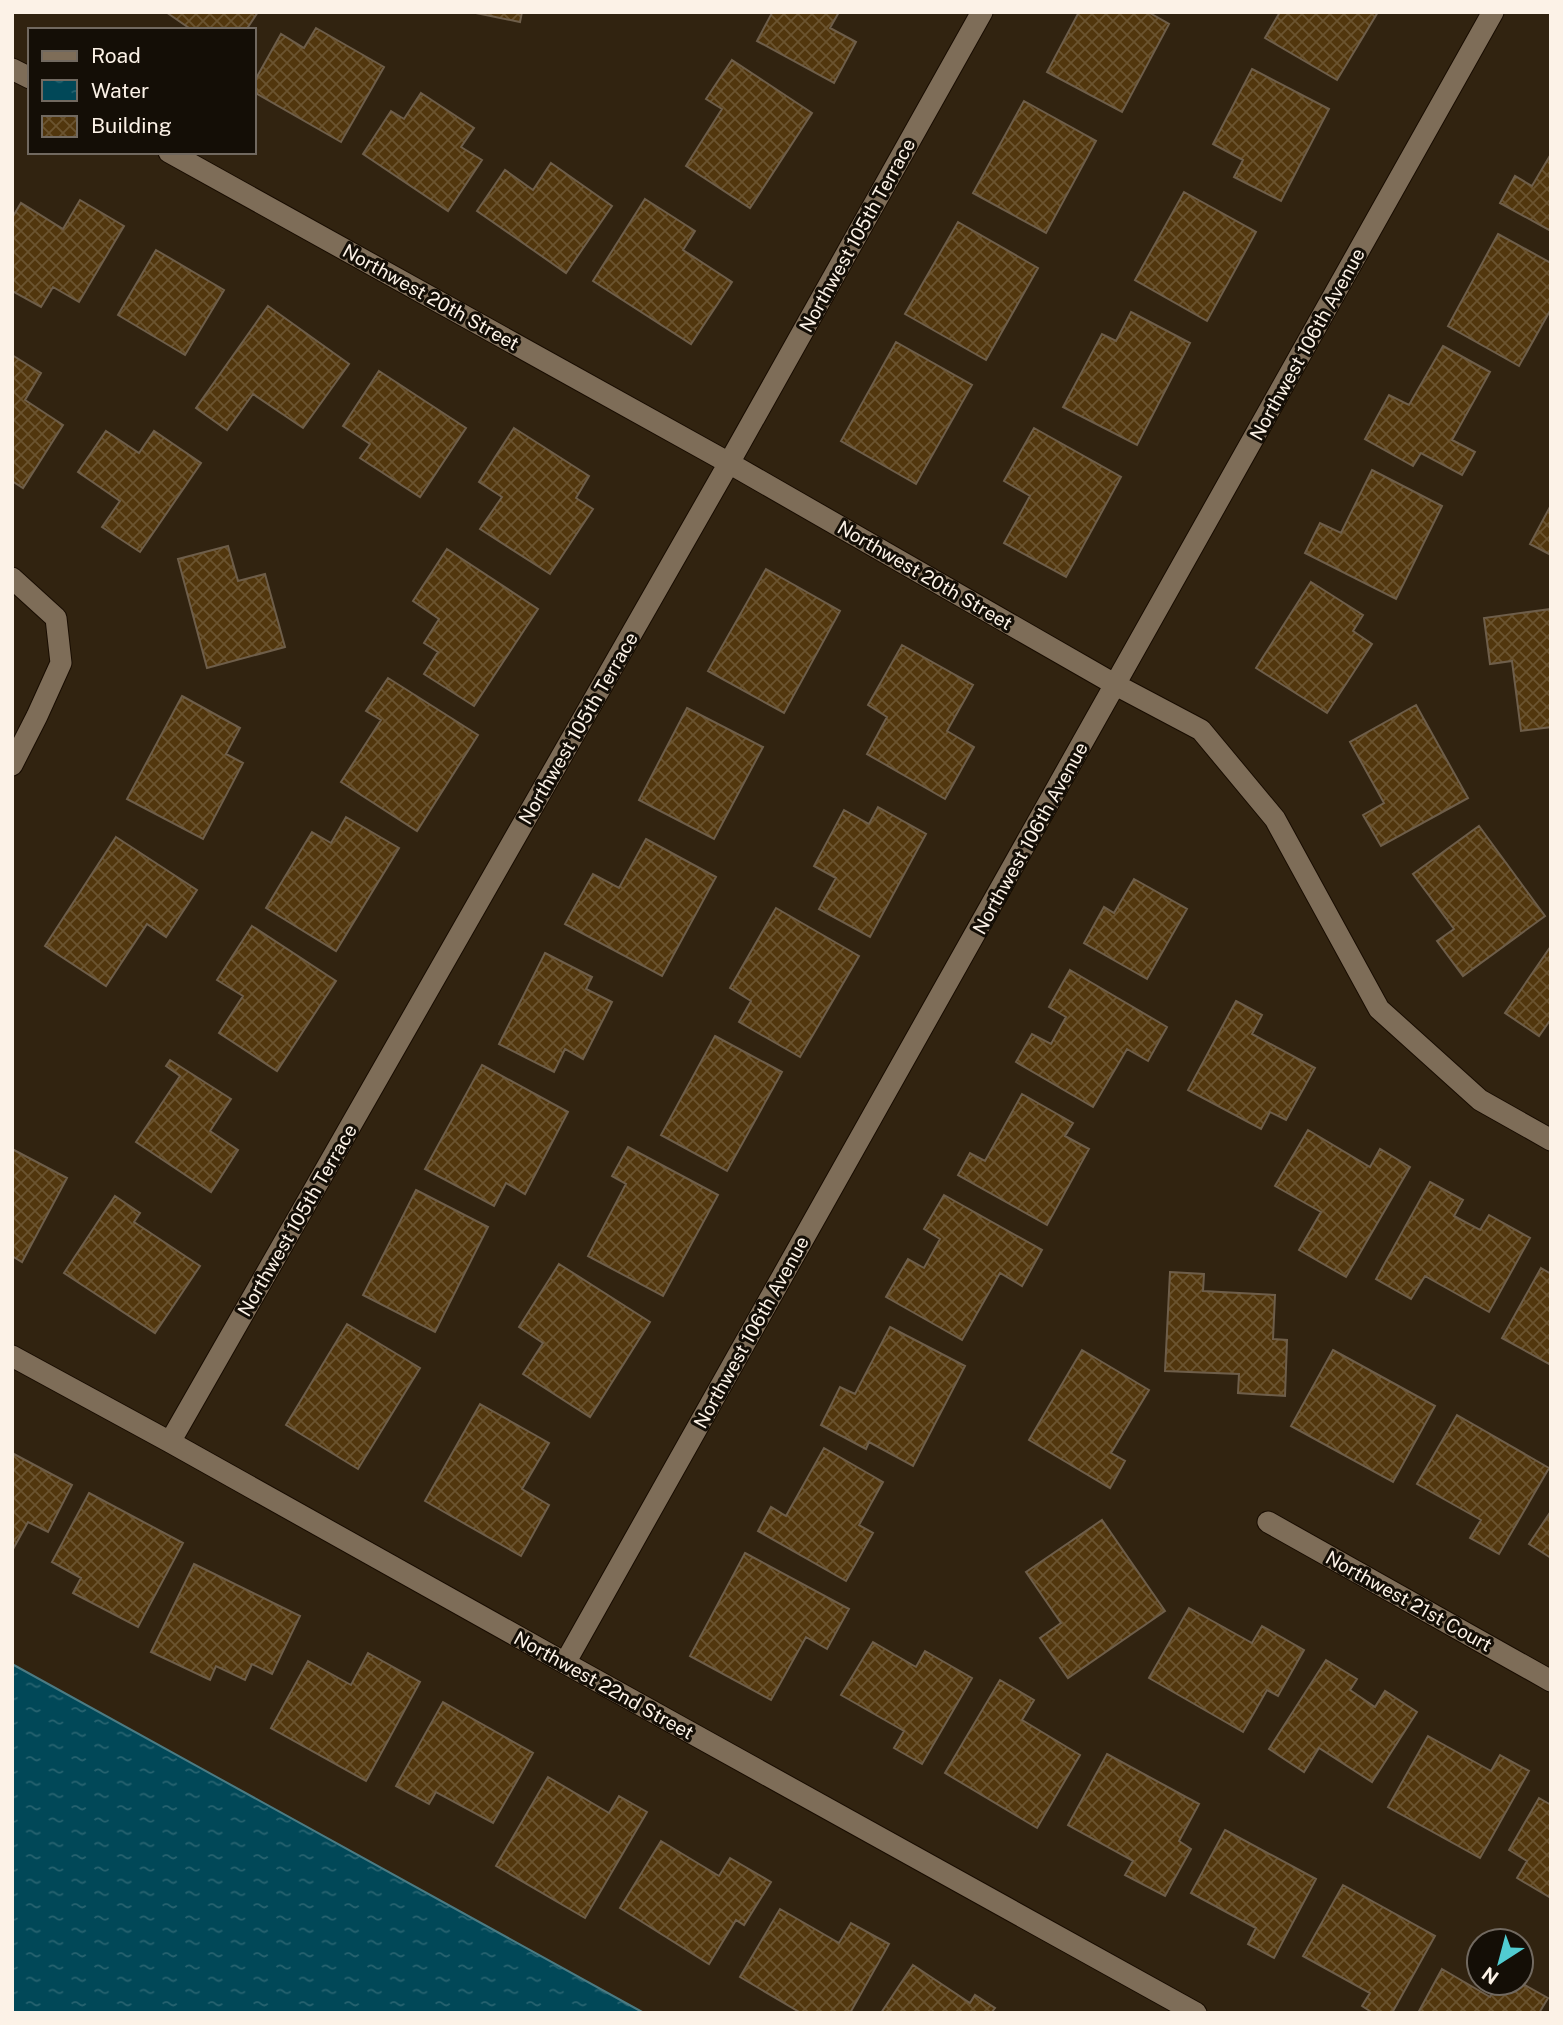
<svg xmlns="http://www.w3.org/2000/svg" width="1563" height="2025" font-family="'Public Sans',sans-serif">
<defs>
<pattern id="water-ripples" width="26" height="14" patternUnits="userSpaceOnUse" patternTransform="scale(1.75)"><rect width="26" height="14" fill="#014858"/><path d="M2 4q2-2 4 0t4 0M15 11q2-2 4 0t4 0" fill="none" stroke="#276370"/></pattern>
<pattern id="building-cross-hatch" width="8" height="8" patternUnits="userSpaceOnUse" patternTransform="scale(1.75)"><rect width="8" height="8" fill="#51360d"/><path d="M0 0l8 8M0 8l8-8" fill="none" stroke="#6b5430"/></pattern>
</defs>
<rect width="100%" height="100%" fill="#312310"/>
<path fill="url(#water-ripples)" stroke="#4c7b83" stroke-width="2" d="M12,1664L644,2013H12Z"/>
<path fill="url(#building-cross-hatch)" stroke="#6e5e4a" stroke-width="2" d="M166,12H258L246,30H192Z
M471,12H522L520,22Z
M770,12H839L830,28L856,42L834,83L757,41L772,13Z
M1079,12H1148L1169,24L1122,112L1047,72Z
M1280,12H1378L1337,80L1265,38Z
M316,28L384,67L341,142L254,92V82L281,34L304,48Z
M732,60L812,113L750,208L686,166L722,109L706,99Z
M1252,69L1329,109L1281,201L1234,177L1243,160L1213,144Z
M421,93L474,128L461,147L482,160L448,211L363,154L391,111L404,119Z
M1024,101L1096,141L1046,233L973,193Z
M1551,154V231L1500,203L1515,176L1532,186Z
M551,163L612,206L566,273L477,211L505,170L533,190Z
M1184,192L1256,232L1207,321L1135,280Z
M645,199L695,231L683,250L732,282L691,344L593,281Z
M80,200L124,226L79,302L53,287L41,307L12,291V218L21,203L63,229Z
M958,222L1038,268L986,360L905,314Z
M1498,234L1551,263V309L1519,366L1448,326Z
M156,250L224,290L185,355L118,315Z
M268,306L349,364L303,428L253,394L227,430L196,408Z
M1131,312L1190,343L1137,445L1063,407L1102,334L1116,341Z
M896,342L972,385L916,484L841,441Z
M1443,346L1490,372L1452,440L1475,452L1462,475L1421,453L1413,466L1365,439L1389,395L1409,405Z
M12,355L41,373L25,400L63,425L23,488L12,481Z
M379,371L466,428L420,497L360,458L370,444L343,426Z
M514,428L589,476L576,498L593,509L550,574L480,529L502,497L479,482Z
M1034,428L1121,477L1066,577L1004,543L1030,496L1004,481Z
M106,431L139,453L154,431L201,463L140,552L102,527L120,501L78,472Z
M1372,470L1442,506L1396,599L1305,553L1320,523L1341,533Z
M1551,505V555L1530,544Z
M228,546L238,581L265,574L285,647L207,668L178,559Z
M447,549L538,609L474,706L424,674L438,652L424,643L439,619L413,601Z
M766,569L840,611L784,713L708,671Z
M1311,582L1363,615L1353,631L1372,644L1327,713L1256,668Z
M1551,609V727L1521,731L1512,661L1490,664L1484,618Z
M902,645L973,685L947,731L974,747L945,799L867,754L887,717L868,705Z
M388,678L478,735L417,831L341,782L381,720L366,711Z
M182,696L240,728L226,754L243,763L203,839L127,799Z
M1416,705L1468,798L1381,846L1363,815L1384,803L1350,742Z
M687,708L763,747L714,839L639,800Z
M878,807L926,834L870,937L819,909L836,878L814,866L844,810L869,824Z
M346,817L399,848L336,951L266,908L312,832L331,843Z
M1479,826L1545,916L1463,976L1437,941L1454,929L1413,874Z
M116,837L197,890L166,937L147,924L106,986L45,946Z
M646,839L716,877L662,976L565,924L593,874L619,888Z
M1134,879L1187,909L1147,979L1084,943L1104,907L1114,913Z
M776,908L859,956L800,1057L739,1022L751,1001L730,988Z
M252,926L336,981L277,1071L219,1033L243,996L217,980Z
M1551,946V1019L1539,1036L1505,1013Z
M545,953L592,977L586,989L612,1002L583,1059L565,1049L554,1072L499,1044Z
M1070,970L1167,1027L1148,1061L1127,1049L1093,1107L1016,1062L1032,1034L1051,1044L1066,1017L1049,1007Z
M1236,1001L1262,1015L1252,1034L1315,1068L1286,1120L1270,1112L1261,1129L1188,1090Z
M715,1036L782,1072L727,1171L661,1135Z
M170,1060L231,1099L210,1131L238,1150L211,1192L136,1142L180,1076L166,1066Z
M482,1065L568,1112L525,1194L506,1183L494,1206L425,1169Z
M1022,1094L1073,1123L1065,1136L1089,1149L1047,1225L958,1175L970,1153L985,1161Z
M1308,1130L1370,1167L1380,1149L1410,1167L1346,1277L1299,1250L1321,1212L1275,1186Z
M628,1147L718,1195L663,1296L588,1256L626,1184L612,1176Z
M12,1149L67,1178L22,1262L12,1256Z
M1430,1182L1463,1200L1454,1216L1480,1230L1489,1215L1530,1238L1489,1312L1425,1276L1411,1299L1376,1279Z
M416,1190L488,1227L435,1332L363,1295Z
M944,1195L1042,1250L1022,1286L1000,1273L962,1340L886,1297L908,1259L924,1268L940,1239L924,1229Z
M115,1196L140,1213L134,1222L200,1266L155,1333L64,1273Z
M559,1264L650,1322L590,1417L523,1374L543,1343L519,1327Z
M1541,1268L1551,1274V1365L1502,1338Z
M1170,1272L1204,1274L1203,1291L1275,1295L1273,1339L1287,1340L1285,1396L1238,1393L1239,1374L1165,1371Z
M347,1324L420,1368L358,1469L286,1425Z
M890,1327L965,1366L913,1466L869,1442L866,1449L821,1425L840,1387L855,1394Z
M1082,1350L1149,1390L1111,1453L1125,1461L1110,1488L1029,1440Z
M1333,1350L1435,1406L1393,1482L1291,1426Z
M480,1404L549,1443L522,1489L549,1505L521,1556L425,1501Z
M1457,1415L1549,1468L1499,1554L1470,1538L1481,1520L1417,1484Z
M824,1448L883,1482L859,1525L873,1533L846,1581L758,1531L771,1507L786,1516Z
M12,1453L72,1485L48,1532L28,1522L12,1551Z
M89,1493L183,1543L138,1627L73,1593L81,1578L52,1562Z
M1551,1511V1558L1529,1544Z
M1102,1520L1165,1611L1068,1678L1040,1638L1061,1623L1026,1572Z
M745,1553L849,1609L827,1649L806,1637L771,1700L690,1656Z
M194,1564L300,1616L272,1674L252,1664L245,1680L216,1666L210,1680L151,1652Z
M1189,1608L1252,1643L1262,1626L1304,1650L1278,1696L1267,1690L1243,1732L1149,1678Z
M873,1642L916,1667L925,1651L972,1678L922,1764L894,1748L904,1731L841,1695Z
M368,1653L420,1682L366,1781L271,1728L308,1661L351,1685Z
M1326,1660L1357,1679L1350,1690L1375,1707L1385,1691L1417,1712L1372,1782L1319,1748L1304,1772L1269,1749Z
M1000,1680L1034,1700L1022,1720L1080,1755L1037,1828L945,1773Z
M443,1702L533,1753L493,1823L436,1792L429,1804L396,1786Z
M1428,1736L1491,1771L1500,1755L1529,1771L1480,1858L1388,1807Z
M1107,1754L1199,1804L1179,1841L1191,1849L1165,1896L1125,1875L1133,1861L1068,1825Z
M548,1777L609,1813L619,1796L647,1812L585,1918L496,1866Z
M1539,1798L1551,1805V1898L1517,1878L1527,1861L1509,1850Z
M1225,1830L1316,1879L1274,1958L1248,1944L1256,1928L1191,1893Z
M661,1841L719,1876L730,1858L771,1882L744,1925L736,1920L709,1964L620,1908Z
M1343,1885L1435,1936L1392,2013H1373L1362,2006L1370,1993L1303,1956Z
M780,1909L839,1943L851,1923L889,1944L850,2013H801L740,1977Z
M913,1965L970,2003L975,1995L995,2008L991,2013H881Z
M1442,1969L1490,1997L1498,1983H1521L1548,1998L1539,2013H1418Z"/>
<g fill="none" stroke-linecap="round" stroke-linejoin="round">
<g stroke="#180c00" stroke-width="23">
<path id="street" d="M12,69L30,78
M169,152L729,463L1116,685L1201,730L1275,819L1379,1009L1480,1100L1551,1140
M12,578L56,618L61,663L37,716L12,765
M12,1356L170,1442L565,1663L1196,2013
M170,1442L729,463L982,12
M1268,1522L1551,1681
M565,1663L1493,12"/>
</g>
<use href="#street" stroke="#7e6d58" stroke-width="21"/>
</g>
<g text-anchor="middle" stroke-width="6" stroke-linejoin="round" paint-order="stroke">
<g font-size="19" fill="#fcf2e7" stroke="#140e06">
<text transform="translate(857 235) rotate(-61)" y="7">Northwest 105th Terrace</text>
<text transform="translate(431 297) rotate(29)" y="7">Northwest 20th Street</text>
<text transform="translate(1307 344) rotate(-61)" y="7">Northwest 106th Avenue</text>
<text transform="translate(925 575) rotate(30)" y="7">Northwest 20th Street</text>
<text transform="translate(578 728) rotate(-60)" y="7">Northwest 105th Terrace</text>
<text transform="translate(1030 838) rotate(-61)" y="7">Northwest 106th Avenue</text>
<text transform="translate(297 1220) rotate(-60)" y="7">Northwest 105th Terrace</text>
<text transform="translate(751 1332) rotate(-61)" y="7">Northwest 106th Avenue</text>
<text transform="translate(1409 1601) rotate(29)" y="7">Northwest 21st Court</text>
<text transform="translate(604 1685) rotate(29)" y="7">Northwest 22nd Street</text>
</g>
</g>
<rect width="1563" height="2025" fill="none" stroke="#fcf2e7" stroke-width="28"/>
<rect x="28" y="28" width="228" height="126" fill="#140e06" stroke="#716960" stroke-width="2"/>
<rect x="42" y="51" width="35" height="10" fill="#7e6d58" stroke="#716960" stroke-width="2"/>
<text x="91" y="63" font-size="21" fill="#fcf2e7">Road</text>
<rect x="42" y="80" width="35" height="21" fill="url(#water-ripples)" stroke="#716960" stroke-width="2"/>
<text x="91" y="98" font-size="21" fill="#fcf2e7">Water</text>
<rect x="42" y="116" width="35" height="21" fill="url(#building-cross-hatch)" stroke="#716960" stroke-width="2"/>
<text x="91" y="133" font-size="21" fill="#fcf2e7">Building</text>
<g transform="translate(1500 1962) rotate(216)"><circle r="33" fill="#140e06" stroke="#716960" stroke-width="2"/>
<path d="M0-5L12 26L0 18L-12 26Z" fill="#51ccd1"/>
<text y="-10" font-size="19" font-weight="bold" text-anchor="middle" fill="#fcf2e7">N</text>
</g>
</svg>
